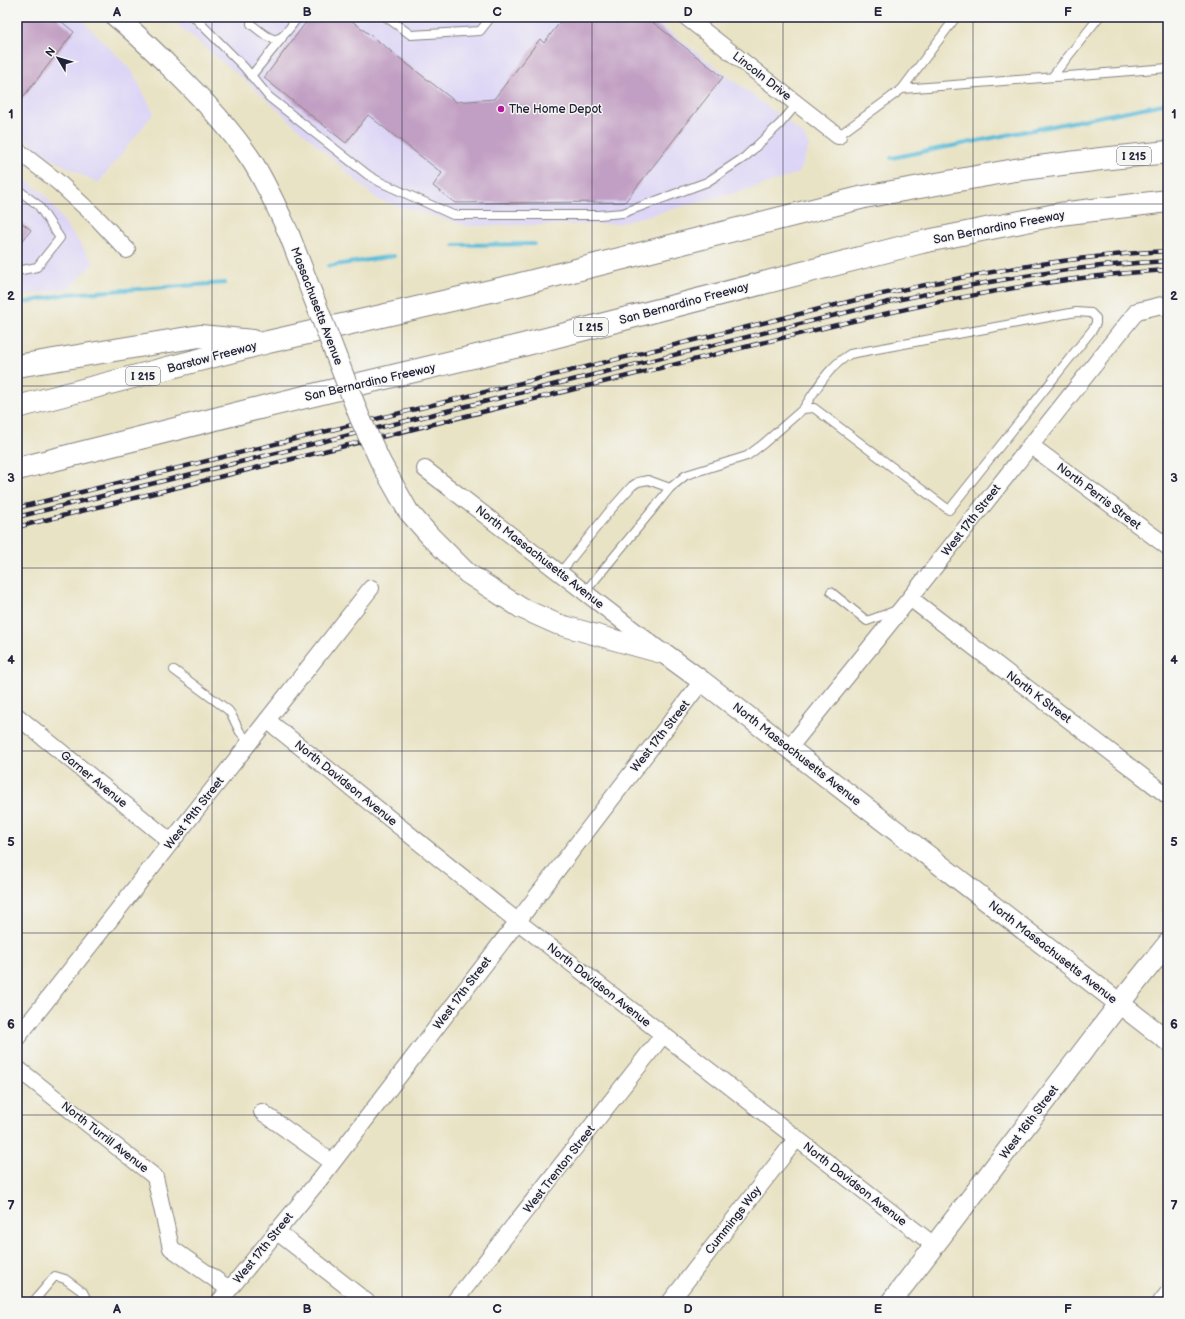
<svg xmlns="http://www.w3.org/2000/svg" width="1185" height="1319" font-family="'Balsamiq Sans',sans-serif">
<rect width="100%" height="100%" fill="#f6f6f2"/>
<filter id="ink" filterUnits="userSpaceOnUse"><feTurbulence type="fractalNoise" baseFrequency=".025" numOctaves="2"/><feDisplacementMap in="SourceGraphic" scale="8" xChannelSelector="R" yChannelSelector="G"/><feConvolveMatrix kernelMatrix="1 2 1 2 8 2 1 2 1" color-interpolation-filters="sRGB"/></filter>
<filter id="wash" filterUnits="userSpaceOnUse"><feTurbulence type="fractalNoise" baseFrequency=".012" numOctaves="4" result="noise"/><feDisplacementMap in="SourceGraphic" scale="16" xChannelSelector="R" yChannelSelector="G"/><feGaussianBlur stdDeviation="0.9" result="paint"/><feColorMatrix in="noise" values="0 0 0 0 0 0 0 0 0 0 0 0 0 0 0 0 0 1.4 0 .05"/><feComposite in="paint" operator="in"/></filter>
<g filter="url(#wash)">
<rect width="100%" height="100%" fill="#e9e3c5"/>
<path fill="#ddd5f6" d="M17,17H79L132,71L154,113L98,183L52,159L17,133Z
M168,17H651L803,134L809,146L799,173L753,188L616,224L468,226L378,200L245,80Z
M17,173L44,194L94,263L69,288L17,297Z"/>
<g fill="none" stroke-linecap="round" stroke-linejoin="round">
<path stroke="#5bbcd9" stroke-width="4" d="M891,158L1168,103
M454,245L534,244
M329,266L394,256
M17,304L67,294L225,283"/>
</g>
<g id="blocks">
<path fill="#c19ec3" d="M17,17H56L74,32L17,105Z
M310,17H347L456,102L494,99L540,39L544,43L564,17H646L723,77L625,202L455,203L433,186L442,173L368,115L346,143L264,78Z
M17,219L31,230L17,248Z"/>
</g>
</g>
<g filter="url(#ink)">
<use href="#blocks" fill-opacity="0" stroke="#868280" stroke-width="1"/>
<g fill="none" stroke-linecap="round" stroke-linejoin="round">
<g stroke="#868280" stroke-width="10">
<path id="service" d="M194,17L244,67L269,97L368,175L380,182L453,215H599L623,213L707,182L745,157L780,124L797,104
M251,17V24C279,47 278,43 298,17
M386,17L411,35L480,31L491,17
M251,76L282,38
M1052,77L1099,17
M902,89L956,17
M838,136L902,89L1168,68
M17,189L38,205L60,238L37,267L17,271
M560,573L608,513L632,486L638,482L648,480L670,488
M585,592L654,508L670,488L686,475L747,456L763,444L803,409L814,408L949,510L1093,329L1096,323V318L1091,313L1076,312L850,354C827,368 818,387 803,409
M831,592L867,621L897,610
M174,670L228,710L231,714L240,732L250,743
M33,1302L55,1276L65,1279L83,1292L88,1302"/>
</g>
<g stroke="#868280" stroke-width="18">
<path id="minor" d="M686,17L838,136
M17,150L58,182L99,220L127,250
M1030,445L1168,547
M425,469L661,651
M910,598L1168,796
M17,716L171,842
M267,720L517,921L935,1246
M789,748L910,598L1137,311L1162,305L1168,309
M17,1038L371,588
M17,1068L155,1177L171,1248L229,1289
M262,1112L332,1162
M276,1231L367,1302
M219,1302L320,1179L702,681
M454,1302L663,1035
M670,1302L797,1138
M1161,1302L1168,1293"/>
</g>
<g stroke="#868280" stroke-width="22">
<path id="tertiary" d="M116,17C135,32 153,50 170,67C199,95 227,124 250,158C266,182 277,208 289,234
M408,511L430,536L467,573L521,608L557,624L665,654L702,681L1168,1041
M891,1302L1120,1003L1168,943"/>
</g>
<g stroke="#868280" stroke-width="24">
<path id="motorway" d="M17,366L200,336L253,341
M17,407L268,342L517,285L864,197L1015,170L1101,159L1168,152
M17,469L263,407L523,345L922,242L1060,214L1168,201"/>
</g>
<use href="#service" stroke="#fff" stroke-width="8"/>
<use href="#minor" stroke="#fff" stroke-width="16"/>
<use href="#tertiary" stroke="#fff" stroke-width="20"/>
<use href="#motorway" stroke="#fff" stroke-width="22"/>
<g stroke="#22223b" stroke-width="4.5">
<path id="rail" d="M17,508L864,298C964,276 1065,256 1168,251
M17,517L901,299C989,281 1078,265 1168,261
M17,527C234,473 451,419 668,366C833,326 998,280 1168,270"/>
</g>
<use href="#rail" stroke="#f6f6f2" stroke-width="3" stroke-dasharray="9" stroke-linecap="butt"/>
<g stroke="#868280" stroke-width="22" stroke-linecap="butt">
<path id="tertiary-bridge" d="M289,234L360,418L381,463L408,511"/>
</g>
<use href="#tertiary-bridge" stroke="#fff" stroke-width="20"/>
</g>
</g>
<path fill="none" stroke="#22223b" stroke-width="1" stroke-opacity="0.55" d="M212,17V1302M402,17V1302M592,17V1302M783,17V1302M973,17V1302M17,204H1168M17,386H1168M17,568H1168M17,751H1168M17,933H1168M17,1115H1168"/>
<circle fill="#b5179e" stroke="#f6f6f2" stroke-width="1.5" cx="501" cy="109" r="4"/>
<g text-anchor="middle" stroke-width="3" stroke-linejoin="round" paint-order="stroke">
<g fill="#f6f6f2" stroke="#626272" stroke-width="1">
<rect x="1117" y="147" width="34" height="18" rx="3"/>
<rect x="574" y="318" width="34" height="18" rx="3"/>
<rect x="126" y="367" width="34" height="18" rx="3"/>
</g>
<g font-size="11" font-weight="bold" fill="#22223b">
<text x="1134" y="160">I 215</text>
<text x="591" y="331">I 215</text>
<text x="143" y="380">I 215</text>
</g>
<g font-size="12" fill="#22223b" stroke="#f6f6f2">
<text transform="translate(762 76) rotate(38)" y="4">Lincoln Drive</text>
<text transform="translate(999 227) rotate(-11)" y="4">San Bernardino Freeway</text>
<text transform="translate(684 303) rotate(-15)" y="4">San Bernardino Freeway</text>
<text transform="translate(317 306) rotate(69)" y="4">Massachusetts Avenue</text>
<text transform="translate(212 357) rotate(-15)" y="4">Barstow Freeway</text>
<text transform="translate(370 382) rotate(-13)" y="4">San Bernardino Freeway</text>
<text transform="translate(1099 496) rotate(37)" y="4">North Perris Street</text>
<text transform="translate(971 520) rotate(-52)" y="4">West 17th Street</text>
<text transform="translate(540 557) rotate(38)" y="4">North Massachusetts Avenue</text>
<text transform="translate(1039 697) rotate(37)" y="4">North K Street</text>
<text transform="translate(660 736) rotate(-52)" y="4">West 17th Street</text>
<text transform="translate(797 754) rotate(38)" y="4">North Massachusetts Avenue</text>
<text transform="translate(94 779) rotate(39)" y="4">Garner Avenue</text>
<text transform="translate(346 783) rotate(39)" y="4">North Davidson Avenue</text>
<text transform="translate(194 813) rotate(-52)" y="4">West 19th Street</text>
<text transform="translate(1053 952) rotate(38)" y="4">North Massachusetts Avenue</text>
<text transform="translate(599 985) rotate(38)" y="4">North Davidson Avenue</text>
<text transform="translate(462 993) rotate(-53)" y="4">West 17th Street</text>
<text transform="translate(1029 1122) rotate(-53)" y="4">West 16th Street</text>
<text transform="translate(105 1137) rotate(38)" y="4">North Turrill Avenue</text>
<text transform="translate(559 1169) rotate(-52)" y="4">West Trenton Street</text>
<text transform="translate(855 1184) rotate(38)" y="4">North Davidson Avenue</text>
<text transform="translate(733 1220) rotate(-52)" y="4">Cummings Way</text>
<text transform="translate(263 1248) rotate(-51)" y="4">West 17th Street</text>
</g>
<g font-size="12" fill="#22223b" stroke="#f6f6f2" text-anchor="start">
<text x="509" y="113">The Home Depot</text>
</g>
</g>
<rect width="1185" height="1319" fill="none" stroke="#f6f6f2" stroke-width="44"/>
<g transform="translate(58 58) rotate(308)" stroke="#f6f6f2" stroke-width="3" paint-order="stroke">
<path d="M0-3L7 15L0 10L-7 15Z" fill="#22223b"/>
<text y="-6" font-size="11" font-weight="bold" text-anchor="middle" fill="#22223b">N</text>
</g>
<rect x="22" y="22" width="1141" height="1275" fill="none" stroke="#22223b" stroke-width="1.5"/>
<g font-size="13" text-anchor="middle" font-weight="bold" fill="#22223b">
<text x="117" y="16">A</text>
<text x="307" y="16">B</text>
<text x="497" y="16">C</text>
<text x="688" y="16">D</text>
<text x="878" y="16">E</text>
<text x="1068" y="16">F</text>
<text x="11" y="118">1</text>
<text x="1174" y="118">1</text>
<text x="11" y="300">2</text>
<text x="1174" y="300">2</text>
<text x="11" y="482">3</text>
<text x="1174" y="482">3</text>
<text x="11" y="664">4</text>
<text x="1174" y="664">4</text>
<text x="11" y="846">5</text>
<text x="1174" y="846">5</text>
<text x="11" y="1028">6</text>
<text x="1174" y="1028">6</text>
<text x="11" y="1210">7</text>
<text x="1174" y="1210">7</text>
<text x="117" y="1313">A</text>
<text x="307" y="1313">B</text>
<text x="497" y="1313">C</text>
<text x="688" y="1313">D</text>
<text x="878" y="1313">E</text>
<text x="1068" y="1313">F</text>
</g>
</svg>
